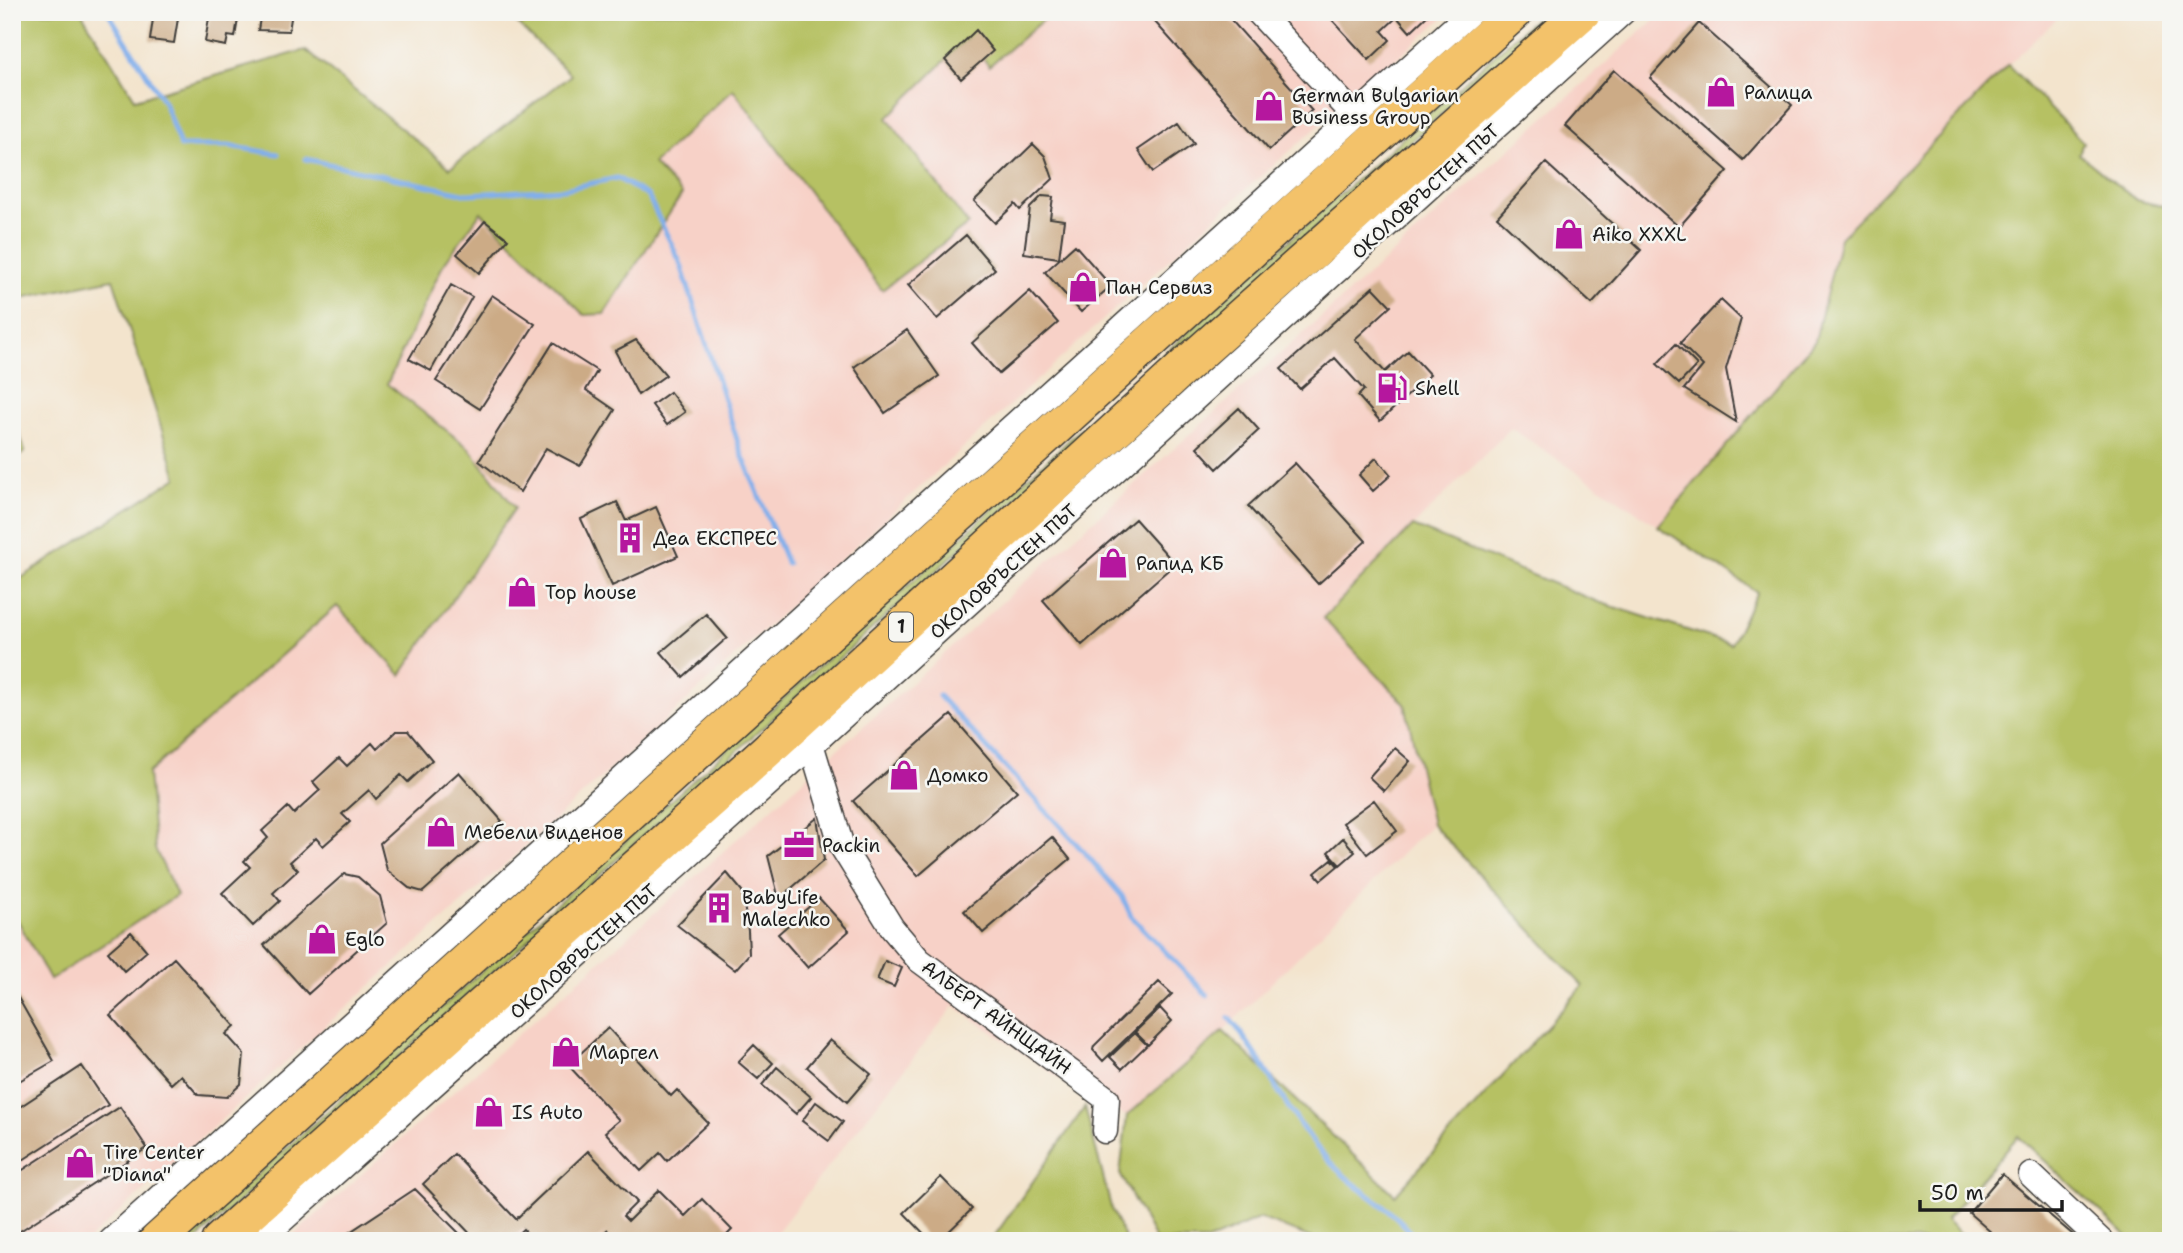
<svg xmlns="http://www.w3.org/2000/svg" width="2183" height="1253" font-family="'Shantell Sans',sans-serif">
<rect width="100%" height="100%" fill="#f6f6f2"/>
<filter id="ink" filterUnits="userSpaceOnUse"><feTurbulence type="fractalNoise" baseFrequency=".0143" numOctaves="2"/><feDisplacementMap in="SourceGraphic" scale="14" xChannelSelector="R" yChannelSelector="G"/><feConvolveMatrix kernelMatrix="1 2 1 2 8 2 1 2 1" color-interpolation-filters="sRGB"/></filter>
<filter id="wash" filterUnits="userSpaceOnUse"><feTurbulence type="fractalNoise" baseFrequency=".00686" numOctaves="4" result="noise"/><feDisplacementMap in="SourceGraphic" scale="28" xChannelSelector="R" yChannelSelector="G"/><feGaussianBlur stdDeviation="1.57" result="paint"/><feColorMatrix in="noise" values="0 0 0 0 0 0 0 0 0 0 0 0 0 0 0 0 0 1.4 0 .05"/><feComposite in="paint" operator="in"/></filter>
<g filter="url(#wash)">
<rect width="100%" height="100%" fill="#f3e4cd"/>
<path fill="#f7d1c7" d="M1052,12H1450L1245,190L683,704L87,1241H12V926L18,920L50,979L177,895L155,849L148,773L337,606L401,675L469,448L387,384L443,265L482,211L583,315L652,164L733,88L887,119L968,37L989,65Z
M1663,12H2064L2008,65L1841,238L1815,341L1658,526L1511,428L1323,617L1405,704L1432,824L1223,1031L1127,1116L1093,1101L954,1006L770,1241H287Z"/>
<path fill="#b6c163" stroke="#696e40" stroke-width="2" d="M12,12H81L135,99L305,50L450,168L571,75L505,12H1052L989,66L968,38L887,118L968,224L882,290L733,89L653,164L682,194L604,314L584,315L481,212L443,265L387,384L469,448L515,508L401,675L337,606L148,773L155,849L177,895L50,980L18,921L12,926V584L177,477L113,279L12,300Z
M1542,12H1554L195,1241H184Z
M2008,65L2083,142L2079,154L2136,200L2171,208V1241H2132L2018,1136L1946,1220L1969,1241H1319L1260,1218L1208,1241H1156L1120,1174L1127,1116L1223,1031L1395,1195L1583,986L1432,824L1405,704L1323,618L1413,526L1598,602L1731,644L1757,592L1658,526L1815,341L1840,238Z
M12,410L25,452L12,462Z
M1085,1107L1112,1211L1126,1241H991Z"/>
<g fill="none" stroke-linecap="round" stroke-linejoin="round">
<path stroke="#81afeb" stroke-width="5" d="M108,12L164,102L180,146H228L278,154
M306,159L467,194L564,189L617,178L648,196L680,262L741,452L787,564
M939,696L1085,853L1122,896L1131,916L1207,995
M1229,1018C1268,1064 1290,1123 1334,1166C1360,1193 1395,1208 1417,1241"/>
</g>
<g id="blocks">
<path fill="#ccab86" d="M154,12H179L174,43L150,40Z
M210,12L239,13L235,37L228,36L226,46L205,42Z
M261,12H292L289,31L258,30Z
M1146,12H1224L1312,111L1269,150Z
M1325,12L1366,13L1431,12L1410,32L1397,17L1382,31L1390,40L1369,60Z
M1699,23L1792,105L1743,160L1650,78Z
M976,30L993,51L961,79L945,60Z
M1614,70L1728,171L1679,227L1565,126Z
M1179,122L1194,144L1153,172L1138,150Z
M1033,144L1045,156L1053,179L1020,210L1015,204L995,223L974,201Z
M1546,163L1641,250L1592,304L1497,217Z
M1042,196L1053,197L1050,218L1064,220L1059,258L1024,253L1030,208Z
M485,221L508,239L479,273L457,254Z
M966,235L995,269L937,319L908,285Z
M1075,245L1111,286L1081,312L1045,272Z
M451,285L472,297L431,371L409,359Z
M1373,287L1391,306L1355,339L1385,372L1408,351L1430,375L1380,421L1358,396L1364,390L1335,358L1300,389L1281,369Z
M1030,291L1058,323L999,374L972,343Z
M492,295L535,324L480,409L436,381Z
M1721,300L1741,319L1726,369L1736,422L1684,389L1703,366L1680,343Z
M907,330L939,376L885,413L854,367Z
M636,340L666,375L638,395L615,351Z
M553,343L597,371L586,390L615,410L580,466L546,448L520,492L479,461Z
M1676,344L1697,365L1679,384L1657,364Z
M670,392L685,412L667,425L652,405Z
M1239,408L1259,430L1217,469L1197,447Z
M1376,458L1391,475L1373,491L1359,475Z
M1295,463L1366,541L1318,584L1248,506Z
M617,502L626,521L656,507L678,556L612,586L581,519Z
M1135,519L1175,564L1082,645L1043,600Z
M706,614L727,638L683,677L661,652Z
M951,715L1017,791L918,876L853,801Z
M396,731H408L432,760L408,782L401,775L376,799L369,790L342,814L350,822L323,846L316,838L290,862L298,870L273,893L280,901L253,926L222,893L250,867L244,861L268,838L262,831L288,807L294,814L320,790L313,782L339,758L347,766L372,743L377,749Z
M1395,748L1410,761L1384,791L1369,777Z
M459,772L502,821L423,892L409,888L387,870L380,843Z
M1374,800L1397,831L1367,854L1343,823Z
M817,818L824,860L779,899L768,856Z
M1052,837L1070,859L983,933L964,911Z
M1343,838L1355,852L1340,865L1328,852Z
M1332,859L1338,866L1321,880L1315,873Z
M727,873L742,891L748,931L749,954L735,970L677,925Z
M344,874L358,877L380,896L387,923L308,994L264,945Z
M819,898L849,931L808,968L778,934Z
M131,932L147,951L124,971L108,952Z
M174,958L235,1026L226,1034L244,1054L241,1084L227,1097L198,1095L181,1075L171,1084L110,1015Z
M885,961L902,968L894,987L877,980Z
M1159,982L1172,994L1103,1061L1093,1050L1094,1046Z
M12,987L54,1061L12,1085Z
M1160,1008L1172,1021L1148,1045L1135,1032Z
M608,1028L671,1096L677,1090L708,1123L667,1161L660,1153L641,1171L605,1132L619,1120L568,1065Z
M1135,1033L1147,1045L1122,1069L1110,1057Z
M830,1040L871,1074L847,1102L807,1067Z
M754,1045L773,1063L758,1079L738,1062Z
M82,1066L108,1105L12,1167V1112Z
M777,1067L811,1097L796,1114L762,1085Z
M816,1102L843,1122L829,1141L802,1121Z
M120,1107L147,1148L17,1233L12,1226V1177Z
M588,1151L637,1202L623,1216L628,1221L659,1190L685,1216L702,1199L732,1230L721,1241H598L608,1229L596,1241H534L523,1229L510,1241H477L423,1184L454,1154L516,1219Z
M2002,1174L2080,1241H2001L1969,1213Z
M941,1177L972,1209L939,1241H931L904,1213Z
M415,1189L461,1235L455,1241H342L344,1236Z"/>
</g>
</g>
<g filter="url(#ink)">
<use href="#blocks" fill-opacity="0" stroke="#3c3a37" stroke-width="2"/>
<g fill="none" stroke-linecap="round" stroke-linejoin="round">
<g stroke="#3c3a37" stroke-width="27">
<path id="minor" d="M1258,12L1354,115
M812,747L842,847L892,928L919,960L1107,1099L1105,1131
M2031,1175L2101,1241
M111,1241L1471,12
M259,1241C716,834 1167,421 1623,12"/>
</g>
<g stroke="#3c3a37" stroke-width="38">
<path id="highway" d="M157,1241L1515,12
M219,1241L765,752L1186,365L1583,12"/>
</g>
<use href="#minor" stroke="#fff" stroke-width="24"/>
<use href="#highway" stroke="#f3c26a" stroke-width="35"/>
</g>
</g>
<defs>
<g id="shop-bare" transform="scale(2.415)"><path d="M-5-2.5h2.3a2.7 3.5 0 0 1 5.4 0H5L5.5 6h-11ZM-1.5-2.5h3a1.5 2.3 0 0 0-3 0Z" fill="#b5179e" stroke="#f6f6f2" stroke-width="2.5" paint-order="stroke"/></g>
<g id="fuel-bare" transform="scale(2.415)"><path d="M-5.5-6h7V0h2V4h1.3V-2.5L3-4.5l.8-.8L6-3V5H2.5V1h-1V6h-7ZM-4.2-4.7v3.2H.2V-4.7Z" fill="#b5179e" stroke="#f6f6f2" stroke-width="2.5" paint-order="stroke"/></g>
<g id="building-bare" transform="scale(2.415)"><path d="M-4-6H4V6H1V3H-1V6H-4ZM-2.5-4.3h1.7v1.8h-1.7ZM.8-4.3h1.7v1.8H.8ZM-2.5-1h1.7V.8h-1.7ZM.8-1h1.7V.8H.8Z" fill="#b5179e" stroke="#f6f6f2" stroke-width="2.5" paint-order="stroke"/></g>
<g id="office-bare" transform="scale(2.415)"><path d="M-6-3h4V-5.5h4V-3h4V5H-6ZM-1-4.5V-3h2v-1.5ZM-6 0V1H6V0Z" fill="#b5179e" stroke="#f6f6f2" stroke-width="2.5" paint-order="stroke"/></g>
</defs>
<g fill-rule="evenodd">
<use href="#shop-bare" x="1721" y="92"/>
<use href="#shop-bare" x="1269" y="106"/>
<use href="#shop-bare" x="1569" y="234"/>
<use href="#shop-bare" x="1083" y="287"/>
<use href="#fuel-bare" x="1392" y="388"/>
<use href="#building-bare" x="630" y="538"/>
<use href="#shop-bare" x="1113" y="563"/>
<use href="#shop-bare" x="522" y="592"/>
<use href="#shop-bare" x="904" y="775"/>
<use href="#shop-bare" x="441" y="832"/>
<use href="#office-bare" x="799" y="845"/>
<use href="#building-bare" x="719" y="908"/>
<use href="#shop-bare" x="322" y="939"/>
<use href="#shop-bare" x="566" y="1052"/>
<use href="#shop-bare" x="489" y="1112"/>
<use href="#shop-bare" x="80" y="1163"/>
</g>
<g text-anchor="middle" stroke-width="5" stroke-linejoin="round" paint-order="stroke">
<rect fill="#f6f6f2" stroke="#5d5d5c" stroke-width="2" x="889" y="612.5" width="24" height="29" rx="5"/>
<g font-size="18" font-weight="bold" fill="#1c1c1c">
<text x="901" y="633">1</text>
</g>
<g font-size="19" fill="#1c1c1c" stroke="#f6f6f2" text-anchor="start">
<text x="1744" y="99">Ралица</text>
<text x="1292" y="102">German Bulgarian<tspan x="1292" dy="22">Business Group</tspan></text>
<text x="1592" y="241">Aiko XXXL</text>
<text x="1106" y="294">Пан Сервиз</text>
<text x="1415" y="395">Shell</text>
<text x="653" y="545">Деа ЕКСПРЕС</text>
<text x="1136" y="570">Рапид КБ</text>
<text x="545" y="599">Top house</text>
<text x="927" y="782">Домко</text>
<text x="464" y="839">Мебели Виденов</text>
<text x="822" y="852">Packin</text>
<text x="742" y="904">BabyLife<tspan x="742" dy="22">Malechko</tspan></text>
<text x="345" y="946">Eglo</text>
<text x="589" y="1059">Маргел</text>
<text x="512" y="1119">IS Auto</text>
<text x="103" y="1159">Tire Center<tspan x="103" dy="22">"Diana"</tspan></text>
</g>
<g font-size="19" fill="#1c1c1c" stroke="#f6f6f2">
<text transform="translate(1425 191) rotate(-42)" y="7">ОКОЛОВРЪСТЕН ПЪТ</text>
<text transform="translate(1003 571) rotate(-42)" y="7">ОКОЛОВРЪСТЕН ПЪТ</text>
<text transform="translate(583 951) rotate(-42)" y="7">ОКОЛОВРЪСТЕН ПЪТ</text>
<text transform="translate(997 1017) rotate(36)" y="7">АЛБЕРТ АЙНЩАЙН</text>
</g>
</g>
<rect width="2183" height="1253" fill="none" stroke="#f6f6f2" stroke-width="42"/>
<path d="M1920 1200v10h142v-10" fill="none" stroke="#1c1c1c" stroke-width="3.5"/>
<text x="1931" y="1200" font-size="21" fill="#1c1c1c" stroke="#f6f6f2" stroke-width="5" paint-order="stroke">50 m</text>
</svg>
